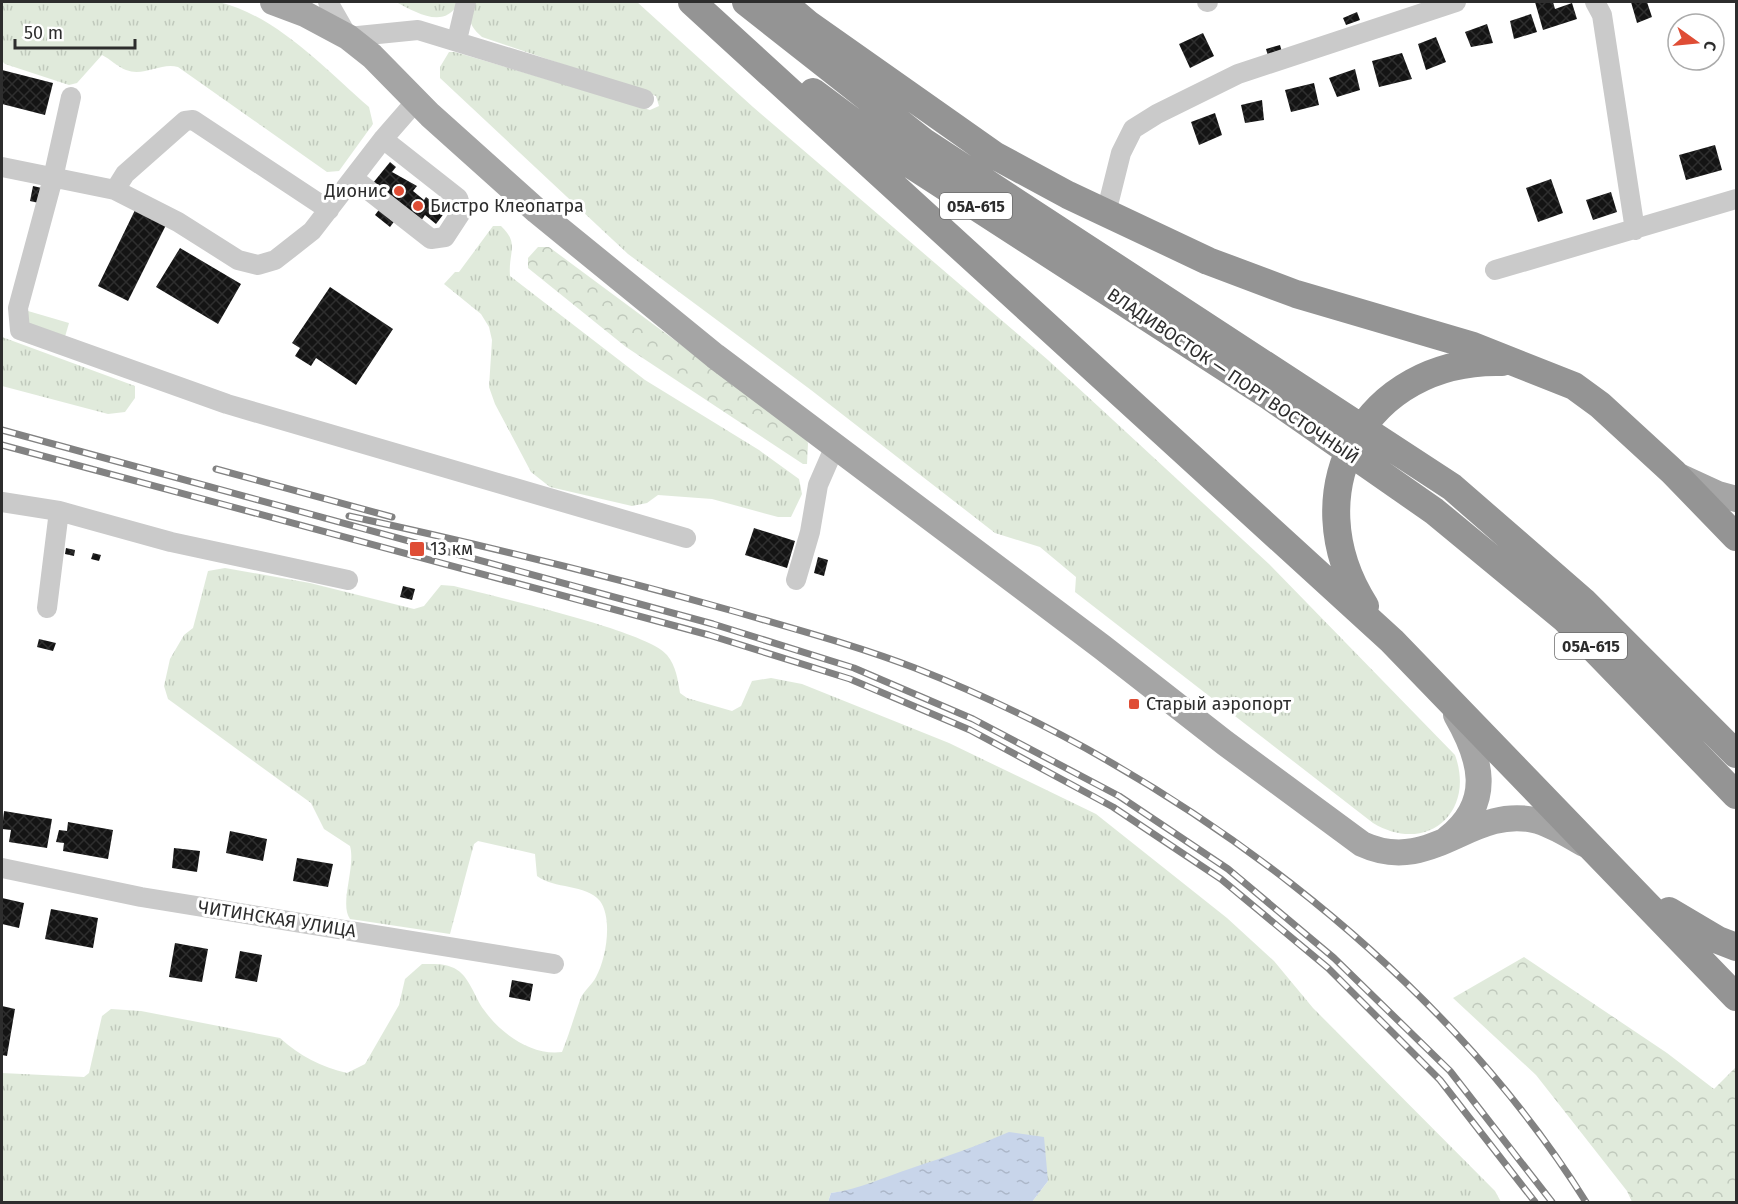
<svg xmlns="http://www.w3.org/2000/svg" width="1738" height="1204" font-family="'Fira Sans',sans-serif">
<defs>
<pattern id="grass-tufts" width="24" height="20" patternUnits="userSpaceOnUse" patternTransform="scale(1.5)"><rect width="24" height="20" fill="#e0eadb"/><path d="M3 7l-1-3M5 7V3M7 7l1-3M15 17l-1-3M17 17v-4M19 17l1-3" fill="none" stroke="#c0c9bc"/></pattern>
<pattern id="forest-crowns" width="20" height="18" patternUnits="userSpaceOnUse" patternTransform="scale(1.5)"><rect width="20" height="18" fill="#e0eadb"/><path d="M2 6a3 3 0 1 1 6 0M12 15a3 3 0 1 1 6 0" fill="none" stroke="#c0c9bc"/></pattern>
<pattern id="water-ripples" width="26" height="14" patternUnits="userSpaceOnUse" patternTransform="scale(1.5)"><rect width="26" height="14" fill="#c8d5ea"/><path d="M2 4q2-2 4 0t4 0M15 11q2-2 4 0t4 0" fill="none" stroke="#acb7c9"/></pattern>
<pattern id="building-cross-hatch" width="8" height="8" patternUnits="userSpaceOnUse" patternTransform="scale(1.5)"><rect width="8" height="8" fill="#141414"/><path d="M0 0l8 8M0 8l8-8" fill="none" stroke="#2e2e2e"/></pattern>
</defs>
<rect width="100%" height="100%" fill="#fff"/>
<path fill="url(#grass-tufts)" d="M2,2H219C277,16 325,69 369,107L373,124L339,171L327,172L178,67C161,62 144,77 126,70C118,67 110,59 102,55L77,83L69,85L5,64L2,61Z
M396,2H459C445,30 417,13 396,2Z
M472,2H637L753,107L1048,360L1269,564L1455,755C1476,813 1426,855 1373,823L1075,592L1076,577L1040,547L995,533L811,390L628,254L440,78V67L449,52H455L650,110L659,106L656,96L482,37C468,25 468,18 472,2Z
M493,226H501C520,244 508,252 510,276L645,380L759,450L799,479L802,494L791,517H778L712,499L658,495L647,503L632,506L550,487L531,472L495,404L489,387L492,340L489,327L481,314L444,284L455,272H459Z
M2,337L135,386V398L125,412L108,414L2,386Z
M225,568L310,583L414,609L424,606L441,585L454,586C492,596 649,631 667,655C676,666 678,680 680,693L687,698L732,711L741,706L752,681L771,678L802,684L949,743L1096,814L1227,918L1274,961L1313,1008L1495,1191L1501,1202H1032L1048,1181L953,1156L911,1169L858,1189L831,1193L828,1202H2V1073L84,1077L89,1073L102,1016L111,1009L141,1011L280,1038C300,1056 321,1067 347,1073L365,1064L399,1005L405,979L422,964C434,964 444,963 454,968C470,976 474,997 484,1010C501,1034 532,1056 562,1052C569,1035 574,1017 580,1000C583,991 592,985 596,977C606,959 613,919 600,901C586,884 554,889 537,876L535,854L478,841L474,844L450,934L350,919C339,904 356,867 350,846L324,829L311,803L168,699L164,686L170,659L184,635L193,628L208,571Z"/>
<path fill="url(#forest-crowns)" d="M538,247H549L804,436L808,443L807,464H803L626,347L528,268V258Z
M1524,957L1667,1053L1714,1089L1736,1067V1202H1632L1627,1191L1536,1075L1453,998Z"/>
<path fill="#e0eadb" d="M28,311L69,323L64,340L23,328Z"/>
<path fill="url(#water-ripples)" d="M1009,1132L1044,1137L1048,1181L1032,1202H828L831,1193C860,1189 884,1177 912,1168C945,1157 977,1146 1009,1132Z"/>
<path fill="url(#building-cross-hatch)" d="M1535,2H1553L1555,9L1572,3L1577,19L1543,30Z
M1631,2H1647L1652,17L1637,23Z
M1357,12L1360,20L1346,25L1343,18Z
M1531,14L1537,32L1514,39L1510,21Z
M1487,24L1493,43L1471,47L1465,32Z
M1203,33L1214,56L1190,68L1179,44Z
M1436,37L1446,62L1426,70L1418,44Z
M1280,45L1282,52L1268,56L1266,49Z
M1402,53L1412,79L1379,87L1372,61Z
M1355,69L1360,90L1337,97L1329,78Z
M2,70L53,83L45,115L2,104Z
M1314,83L1319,105L1291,112L1285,90Z
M1262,100L1264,120L1245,123L1241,105Z
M1215,113L1222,135L1199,145L1191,122Z
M1715,145L1722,170L1686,180L1679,155Z
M390,162L396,167L392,172L417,186L413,191L424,200L426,197L445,212L436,224L425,215L421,221L373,183Z
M1551,179L1563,213L1538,222L1526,188Z
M33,186L46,189L43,204L30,201Z
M1611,192L1617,212L1593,220L1586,200Z
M381,207L396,219L390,227L375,215Z
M136,208L167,223L128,301L98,286Z
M180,248L241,284L218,324L156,287Z
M330,287L393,329L356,385L316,358L311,366L295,356L300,348L292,343Z
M754,528L795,541L787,568L745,555Z
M66,548L75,550L74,556L65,554Z
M93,553L101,555L99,561L91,559Z
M818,557L828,560L824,576L814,573Z
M403,586L415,589L412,600L400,597Z
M39,639L56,643L53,651L37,647Z
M4,811L52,819L47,848L9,842L11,830L2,829Z
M68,822L113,830L108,859L63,851L64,843L56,842L59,830L67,831Z
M230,831L267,839L263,861L226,853Z
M174,848L200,851L197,872L172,868Z
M297,858L333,864L328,887L293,881Z
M2,898L24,903L19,928L2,924Z
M51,909L98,918L93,948L45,939Z
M175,943L208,949L202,982L169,977Z
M240,951L262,955L257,982L235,978Z
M512,980L533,984L530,1001L509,997Z
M2,1006L15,1009L7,1056L2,1055Z"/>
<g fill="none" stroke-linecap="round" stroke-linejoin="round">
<path stroke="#cacaca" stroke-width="20" d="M328,2L348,37L418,30L644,99
M1207,2H1208
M1595,2L1602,15L1635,230
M457,40L466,2
M71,97L53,178L18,308L20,330L227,404L686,538
M2,167L115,190L178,222L238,260L258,265L275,260L312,231L383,139L417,100
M353,178L431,239L445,237L462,211L458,198L383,139
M115,190L125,174L185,121L193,120L329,210
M1106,213L1121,153L1133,129L1157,114L1238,74L1456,2
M1495,270L1736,199
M2,502L59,511L171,542L348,580
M796,580L810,532L818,485L835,446
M47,608L59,511
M2,868L141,897L554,964"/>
<path stroke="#a5a5a5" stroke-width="26" d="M273,2L305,14L348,37L372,56L430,115L537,211L715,356L1102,647L1225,743L1362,844C1431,876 1470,806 1534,820C1552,824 1568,835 1584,844
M1681,477L1718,494L1736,499
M1448,838C1494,802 1481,758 1456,715"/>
<path stroke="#949494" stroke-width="28" d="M692,2L1392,641L1736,997
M746,2L924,142L1452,487L1583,601L1736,754
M782,2L808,24L994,155L1068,195L1208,261L1296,294L1473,346L1574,386L1600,405L1673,472L1736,537
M813,92L907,162L1269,396L1434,511L1565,619L1736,795
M1365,606C1292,492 1365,358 1502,362
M1669,911L1718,940L1736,947"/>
<g stroke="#828282" stroke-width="7">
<path id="rail" d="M2,430L713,624L854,668L973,719L1119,796L1228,869L1334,958L1450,1071L1552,1202
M2,445L709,635L850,679L970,730L1113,807L1221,879L1328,968L1440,1080L1535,1202
M216,469L392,517
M349,516C478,544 606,575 733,611C794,629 855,645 915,668C1173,769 1439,966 1586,1202"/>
</g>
<use href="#rail" stroke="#fff" stroke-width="4.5" stroke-dasharray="14" stroke-linecap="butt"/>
</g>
<g fill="#df4d35" stroke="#fff" stroke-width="2">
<circle cx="399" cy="191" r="6"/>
<circle cx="418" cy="206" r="6"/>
<rect x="409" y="541" width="16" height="16" rx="3"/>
<rect x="1128" y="698" width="12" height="12" rx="3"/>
</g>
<g text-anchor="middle" stroke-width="6" stroke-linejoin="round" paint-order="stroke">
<g fill="#fff" stroke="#6c6c6c" stroke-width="1.5">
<rect x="940" y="193" width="72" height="26" rx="4.5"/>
<rect x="1555" y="633" width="72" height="26" rx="4.5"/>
</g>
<g font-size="16" font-weight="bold" fill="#2d2d2d">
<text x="976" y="212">05А-615</text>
<text x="1591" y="652">05А-615</text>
</g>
<g font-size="18" fill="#2d2d2d" stroke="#fff" text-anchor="start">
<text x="387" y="197" text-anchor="end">Дионис</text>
<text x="430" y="212">Бистро Клеопатра</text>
<text x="430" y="555">13 км</text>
<text x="1146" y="710">Старый аэропорт</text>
</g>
<g font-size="18" fill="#2d2d2d" stroke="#fff">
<text transform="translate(1233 376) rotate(34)" y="6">ВЛАДИВОСТОК — ПОРТ ВОСТОЧНЫЙ</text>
<text transform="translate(277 919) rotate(9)" y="6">ЧИТИНСКАЯ УЛИЦА</text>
</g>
</g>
<rect width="1738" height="1204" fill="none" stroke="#2d2d2d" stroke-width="6"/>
<g transform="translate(1696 42) rotate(105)"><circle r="28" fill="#ffffff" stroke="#ababab" stroke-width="1.5"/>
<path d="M0-4.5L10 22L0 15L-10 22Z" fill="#df4d35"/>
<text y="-9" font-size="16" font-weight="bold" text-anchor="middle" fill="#2d2d2d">С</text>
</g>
<path d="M15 39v9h120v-9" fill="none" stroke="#2d2d2d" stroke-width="3"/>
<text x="24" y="39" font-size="18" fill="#2d2d2d" stroke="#ffffff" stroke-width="4.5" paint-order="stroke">50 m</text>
</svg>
